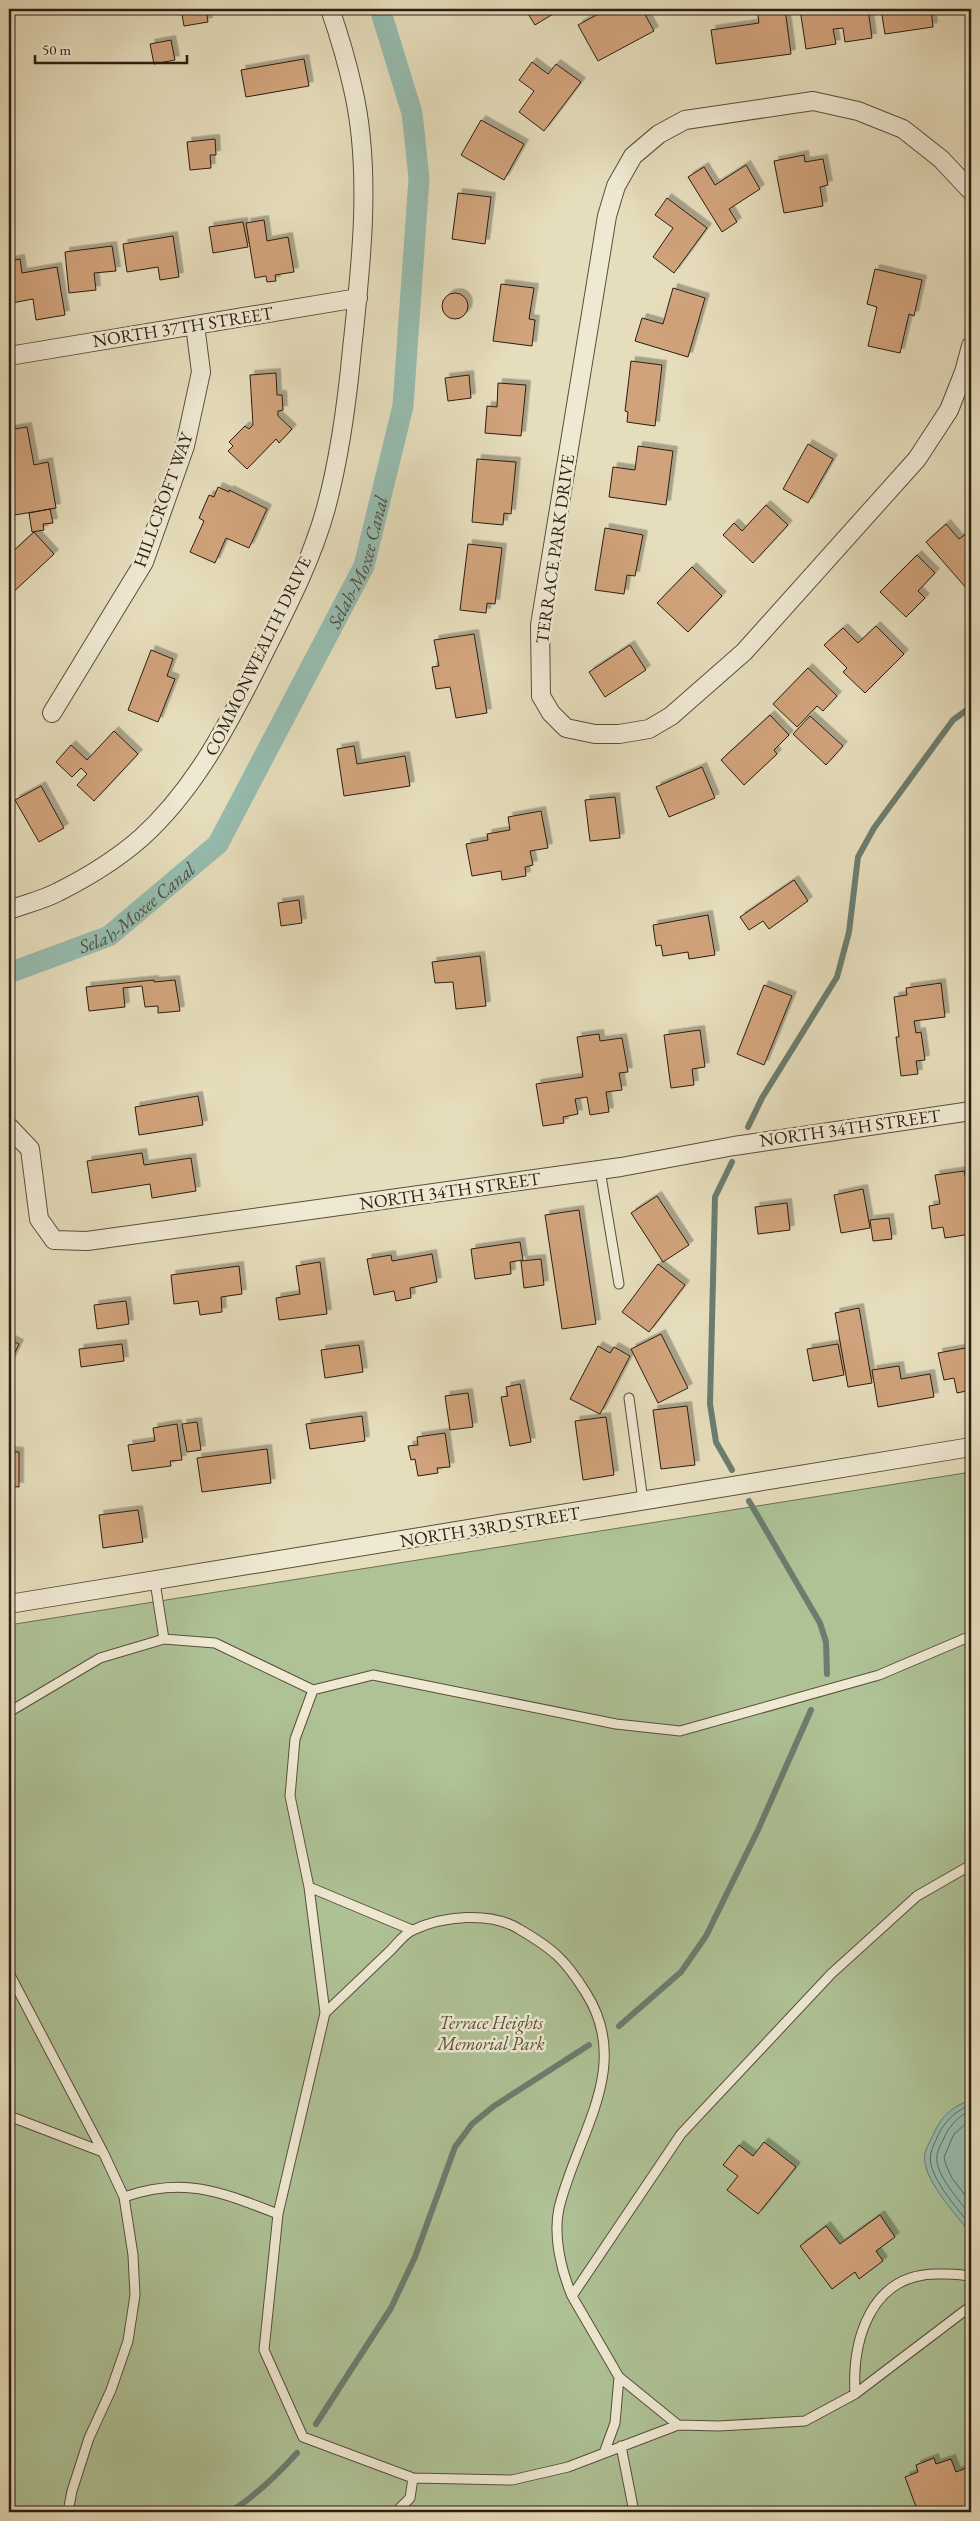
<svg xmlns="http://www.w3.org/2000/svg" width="980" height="2521" font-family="'EB Garamond',serif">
<defs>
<filter id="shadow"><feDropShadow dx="4.5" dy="-4.5" stdDeviation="0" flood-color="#0004"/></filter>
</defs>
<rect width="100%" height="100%" fill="#e6ddbc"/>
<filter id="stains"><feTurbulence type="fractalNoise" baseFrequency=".004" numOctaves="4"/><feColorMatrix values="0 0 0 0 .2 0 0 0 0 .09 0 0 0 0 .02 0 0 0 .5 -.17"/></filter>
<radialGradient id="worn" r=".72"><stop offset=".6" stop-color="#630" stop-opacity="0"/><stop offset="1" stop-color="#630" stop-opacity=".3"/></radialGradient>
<path fill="#aec296" stroke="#6c7053" d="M971,1472V2512H9V1625Z"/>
<path fill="#96bcaf" stroke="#6b7d6f" d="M971,2100V2232L970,2233C956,2214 920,2177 925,2153C927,2146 932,2138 935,2131C942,2115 955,2105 971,2100Z"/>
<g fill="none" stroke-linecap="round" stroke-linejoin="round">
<path stroke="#606d60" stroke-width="1" d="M971,2105C956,2110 945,2121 938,2135C936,2141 932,2147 931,2153C925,2174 959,2210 971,2226
M971,2111C959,2115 949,2126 944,2138C942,2143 937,2150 937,2156C934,2174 961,2202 971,2216
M971,2119L954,2134L944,2157L946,2165L952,2178L971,2203"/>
<path stroke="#6b7d6f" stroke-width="6" d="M748,1127L762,1098L837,977L849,932L858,857L874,828L953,720L971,707
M732,1162L715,1197L710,1404L716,1442L732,1470
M749,1501L820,1623L826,1642L827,1674
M619,2026L681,1972L706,1936L758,1830L811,1710
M316,2424L391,2308L415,2257L455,2147L472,2124L494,2106L589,2045
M230,2512C256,2496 277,2475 297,2453"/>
<path stroke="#96bcaf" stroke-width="21" id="s1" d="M9,973L109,936L218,844L364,566L403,406L419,178L412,113L380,9"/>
</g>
<path fill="#d1a37c" stroke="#2a1e10" filter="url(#shadow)" d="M181,9H206L208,22L184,26Z
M525,9H557L558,11L535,25Z
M603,9H642L654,31L598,61L578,25L604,11Z
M757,9H785L791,54L716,64L711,30L759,23Z
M800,9H868L872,38L845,42L843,28L833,29L836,44L806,49Z
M881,9H931L933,27L885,34Z
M171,40L175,60L154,64L150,44Z
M304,59L309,86L246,97L241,70Z
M532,62L548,74L556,64L581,82L544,131L519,112L534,91L519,80Z
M481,120L524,144L504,180L461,155Z
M215,139L216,155H210L211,168L190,170L187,142Z
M804,155L805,162L823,159L828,185L820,187L823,206L784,213L774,161Z
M746,165L760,189L729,209L737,222L722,232L688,177L704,167L715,185Z
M458,193L491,197L485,244L452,239Z
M667,198L707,228L674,273L653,257L673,228L655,215Z
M264,220L267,241L288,237L294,272L275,275L276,281L267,282L266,276L255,278L246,223Z
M243,222L248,247L213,253L209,227Z
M173,236L179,277L160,280L158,267L127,272L123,244Z
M112,246L116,271L94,273L96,290L69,293L65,252Z
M20,259L22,273L57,267L65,315L36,320L33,299L12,303L9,284V261Z
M875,269L922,280L914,316L909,314L900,353L868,346L877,307L867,304Z
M501,284L534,288L529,319L535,320L532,346L493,341Z
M673,288L705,298L688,357L635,341L642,318L663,324Z
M442 306a13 13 0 1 1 26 0a13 13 0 1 1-26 0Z
M631,361L662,365L655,426L627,422L628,412L625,411Z
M276,373L277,395H282L283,410L278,411V416L292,429L279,443L276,439L247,469L228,451L233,446L229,442L245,426L249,429L253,425L250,375Z
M469,375L471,398L448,401L445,378Z
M498,383L526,385L521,436L485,433L487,406L497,407Z
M27,427L34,465L48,462L56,508L9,516V430Z
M808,444L833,459L808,503L783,489Z
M638,446L673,451L666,505L609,497L613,467L635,470Z
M477,459L516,462L511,514L504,513L503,525L472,522Z
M218,487L229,492V490L267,509L249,548L226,538L215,563L190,552L204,521L199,518L209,495L214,497Z
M766,505L788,525L753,563L723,535L734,523L742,531Z
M50,509L53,523L43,524L44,530L32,532L29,513Z
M946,524L959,539L967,533L971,538V586L967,589L926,542Z
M605,528L643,535L635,576L627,575L624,594L595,590Z
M34,532L54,554L9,596V555Z
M468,544L502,548L495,604L487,603L486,613L460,610Z
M917,555L935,573L918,591L925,598L906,617L880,592Z
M692,567L722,596L688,632L657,603Z
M876,626L904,654L865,693L843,672L847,668L824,645L843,628L858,643Z
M474,634L487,713L456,718L450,687L436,689L432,667L439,666L434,640Z
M630,645L646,670L605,697L589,672Z
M151,650L173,659L167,676L175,679L158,722L128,710Z
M808,668L837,696L823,711L817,706L797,727L773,704Z
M770,715L789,735L774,750L777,754L744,785L721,760Z
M810,716L843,746L826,765L793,734Z
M114,731L138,754L94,801L77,785L87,774L81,768L72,777L56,762L71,745L87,760Z
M354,746L357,764L405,756L410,786L344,796L337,749Z
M702,767L715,798L669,817L656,787Z
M41,786L64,828L39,842L15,800Z
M615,797L620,838L590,841L585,800Z
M541,811L548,848L530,851L533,865L525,867L526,876L502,880L501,871L472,876L466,844L488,840L487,834L510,830L508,817Z
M794,880L808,901L769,929L763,921L749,930L740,917Z
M299,900L302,923L281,926L278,903Z
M708,915L715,955L689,959L688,952L663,956L661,945L656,946L653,925Z
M480,956L486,1006L456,1009L453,982L435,983L432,962Z
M154,980V982L175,980L180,1011L158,1013V1006L145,1007L142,986L123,988L125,1007L89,1011L86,987Z
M941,983L945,1017L914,1021L916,1033L921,1032L925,1060L916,1061L918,1074L901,1076L896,1037H899L894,997L907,995L906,988Z
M764,985L792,996L764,1065L737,1054Z
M700,1030L705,1067L692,1069L694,1085L671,1088L664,1035Z
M599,1034L600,1041L622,1038L628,1072L619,1073L622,1090L606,1092L609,1112L590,1115L587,1097L575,1099L578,1114L563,1117L564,1123L543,1126L536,1084L583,1077L577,1037Z
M198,1096L203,1125L139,1135L135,1107Z
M142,1153L144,1165L191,1158L196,1191L152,1198L150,1184L92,1193L87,1161Z
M964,1171L967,1185H971V1212H969L971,1234L945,1238L943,1227L932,1229L929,1206L940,1204L935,1175Z
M863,1189L870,1228L841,1233L834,1195Z
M657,1196L689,1245L663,1262L631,1213Z
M787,1203L790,1230L758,1234L755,1207Z
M579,1210L596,1324L562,1329L545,1215Z
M889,1218L892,1239L873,1241L870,1220Z
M520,1242L523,1260L510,1262L511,1274L475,1279L471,1249Z
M432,1254L437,1282L410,1288L411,1298L396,1301L394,1291L374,1295L367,1259L391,1255L392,1261Z
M541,1259L544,1285L524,1288L521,1261Z
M320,1262L327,1314L279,1320L276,1298L300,1294L296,1266Z
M658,1264L685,1285L649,1332L622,1312Z
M239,1266L242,1294L221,1297L222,1312L200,1315L198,1301L174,1304L171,1275Z
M126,1301L129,1324L97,1329L94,1305Z
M859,1308L872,1383L848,1387L835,1313Z
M661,1334L688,1388L658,1403L631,1349Z
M9,1339L19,1344L9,1365Z
M122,1344L124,1361L81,1367L79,1349Z
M838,1344L844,1375L813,1381L807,1349Z
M359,1345L363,1372L325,1378L321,1350Z
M598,1346L610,1353L614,1347L630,1356L600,1414L570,1399Z
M971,1347V1390L957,1393L954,1378L944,1380L938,1353Z
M899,1366L901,1379L930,1374L934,1397L878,1407L872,1370Z
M520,1384L531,1442L510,1446L501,1397L508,1396L506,1387Z
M468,1393L473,1427L450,1430L445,1396Z
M687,1406L695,1465L661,1469L653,1410Z
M362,1416L365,1441L310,1449L306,1424Z
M606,1417L614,1475L583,1480L575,1421Z
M197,1422L201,1450L187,1452L182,1424Z
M177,1424L182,1460L170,1461L171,1466L132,1471L128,1445L155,1441L153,1428Z
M445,1433L450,1467L437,1468L438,1473L418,1476L415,1459L411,1460L408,1446L418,1445L417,1437Z
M267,1449L271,1483L202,1492L197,1458Z
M9,1451L19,1452V1487L9,1486Z
M138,1510L143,1542L103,1548L99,1515Z
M764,2142L796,2167L758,2214L727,2190L738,2176L723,2165L739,2145L753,2156Z
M880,2215L895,2237L876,2251L883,2261L859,2279L855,2272L832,2289L800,2246L826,2226L840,2244Z
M934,2458L936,2464L951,2459L956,2472L969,2467L971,2512H918L905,2477L918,2472L916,2465Z"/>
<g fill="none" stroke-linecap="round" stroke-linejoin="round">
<g stroke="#594e3b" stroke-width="11">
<path id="lane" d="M600,1170L619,1284
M629,1398L643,1501
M155,1582L164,1639L215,1643L313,1690L295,1739L290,1796L309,1887L325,2013L278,2214L264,2350L303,2437L413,2478L512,2480L568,2467L678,2425L719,2426L805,2421L855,2394L971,2306
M313,1690L373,1675L616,1724L680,1731L879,1675L971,1636
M9,1712L100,1658L164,1639
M309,1887L412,1930
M9,1973L103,2152L124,2197L133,2255L135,2295L128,2341L111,2390L89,2438L72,2491L68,2512
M325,2013C347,1992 369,1971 391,1950C397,1944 405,1933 413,1930C443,1916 490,1911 519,1929C553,1949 565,1959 586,1993C633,2067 577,2134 559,2208C553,2236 561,2270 572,2296
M9,2116L103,2152
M124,2197C185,2176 221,2192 278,2214
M855,2394C852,2339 871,2274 937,2274C948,2274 960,2273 971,2277
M678,2425L619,2377L572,2296L681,2134L831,1974L917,1896L971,1865
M621,2446L634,2512
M604,2453L615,2423L619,2377
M396,2512L410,2498L413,2478"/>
</g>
<g stroke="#594e3b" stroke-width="20">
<path id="street" d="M971,191L941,159L903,129L858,111L813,101L685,120L659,134L633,156L616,186L607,216L540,625L541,696L551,713L566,728L595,734H619L649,729L671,716L744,652L917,459L949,410L964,372L971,346
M9,356L358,298
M52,713L144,562L185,446L201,372L195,325
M9,910C25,904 43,900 58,892C86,878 117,859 141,838C192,792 224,732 255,671C281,618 310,566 326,508C340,456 347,403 352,349C361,267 372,170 353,89C347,62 339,35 330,9
M9,1127L30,1149L39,1219L54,1240L87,1241L621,1167L734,1146L971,1111
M9,1604L971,1447"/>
</g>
<use href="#lane" stroke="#efe9d3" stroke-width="9"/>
<use href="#street" stroke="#efe9d3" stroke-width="18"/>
</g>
<g text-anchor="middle" stroke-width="5" stroke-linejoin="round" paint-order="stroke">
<g font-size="18" fill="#2a1e10" stroke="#efe9d3">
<text transform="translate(183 327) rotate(-9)" y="6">NORTH 37TH STREET</text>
<text transform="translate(163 500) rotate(-70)" y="6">HILLCROFT WAY</text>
<text transform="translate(555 549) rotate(-82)" y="6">TERRACE PARK DRIVE</text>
<text transform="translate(258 656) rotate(-64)" y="6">COMMONWEALTH DRIVE</text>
<text transform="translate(850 1128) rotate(-8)" y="6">NORTH 34TH STREET</text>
<text transform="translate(450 1191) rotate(-8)" y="6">NORTH 34TH STREET</text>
<text transform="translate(490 1527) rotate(-9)" y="6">NORTH 33RD STREET</text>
</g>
<g font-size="18" font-style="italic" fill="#524f38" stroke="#efe9d3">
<text x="491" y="2029">Terrace Heights<tspan x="491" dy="21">Memorial Park</tspan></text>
</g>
<g font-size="19" font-style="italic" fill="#4a4d40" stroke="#efe9d3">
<text dy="7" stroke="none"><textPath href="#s1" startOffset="565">Selah-Moxee Canal</textPath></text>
<text dy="7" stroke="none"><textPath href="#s1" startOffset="145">Selah-Moxee Canal</textPath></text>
</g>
</g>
<rect width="980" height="2521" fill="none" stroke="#e6ddbc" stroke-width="30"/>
<rect x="10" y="10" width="960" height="2501" fill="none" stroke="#2a1e10" stroke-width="2.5"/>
<rect x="15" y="15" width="950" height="2491" fill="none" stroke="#2a1e10"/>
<path d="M35 55v8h152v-8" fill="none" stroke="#2a1e10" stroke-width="2.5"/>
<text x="42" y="55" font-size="15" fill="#2a1e10" stroke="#efe9d3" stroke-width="4" paint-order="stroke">50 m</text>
<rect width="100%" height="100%" filter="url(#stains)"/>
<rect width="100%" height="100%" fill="url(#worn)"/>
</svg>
